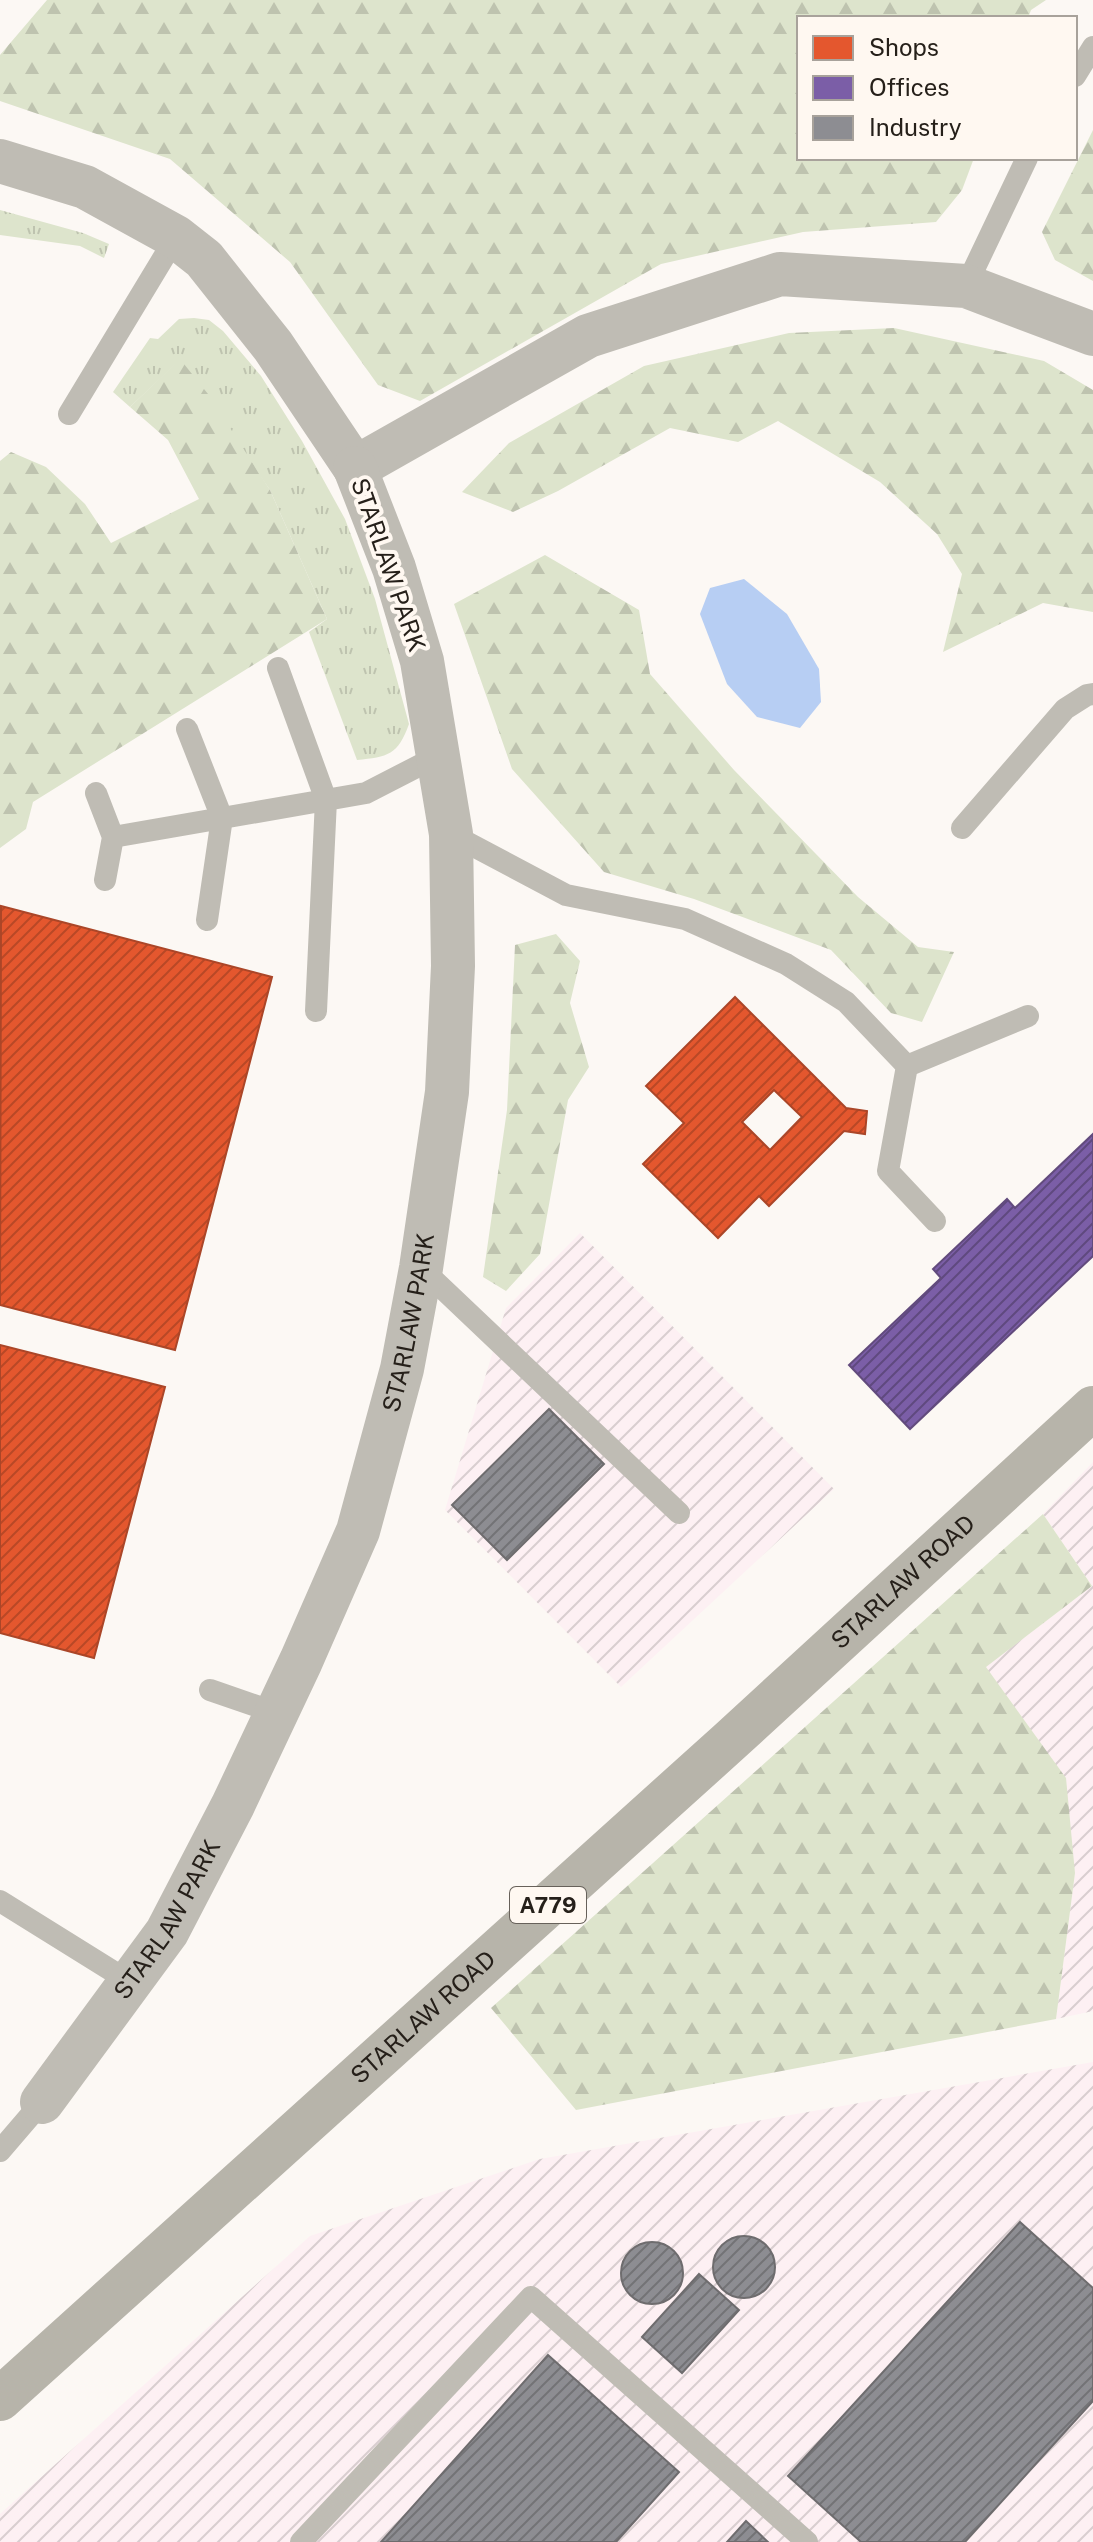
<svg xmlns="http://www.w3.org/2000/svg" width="1093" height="2542" font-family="'Public Sans',sans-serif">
<defs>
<pattern id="industrial-furrows" width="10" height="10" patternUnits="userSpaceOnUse" patternTransform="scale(2)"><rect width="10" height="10" fill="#fdf0f3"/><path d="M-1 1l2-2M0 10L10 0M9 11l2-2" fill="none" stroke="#d9ced0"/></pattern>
<pattern id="grass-tufts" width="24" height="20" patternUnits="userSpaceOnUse" patternTransform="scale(2)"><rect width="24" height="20" fill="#dde4cc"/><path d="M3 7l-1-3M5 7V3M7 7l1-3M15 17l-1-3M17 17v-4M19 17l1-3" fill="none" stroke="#bec3af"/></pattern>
<pattern id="forest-firs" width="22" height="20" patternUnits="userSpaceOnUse" patternTransform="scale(2)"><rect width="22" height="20" fill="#dde4cc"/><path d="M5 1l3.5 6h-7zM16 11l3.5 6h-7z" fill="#bec3af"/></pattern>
<pattern id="shops-hatch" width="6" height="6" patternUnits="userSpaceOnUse" patternTransform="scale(2)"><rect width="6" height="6" fill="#e4572e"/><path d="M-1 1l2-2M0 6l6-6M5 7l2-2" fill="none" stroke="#b94826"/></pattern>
<pattern id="offices-hatch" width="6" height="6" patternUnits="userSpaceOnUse" patternTransform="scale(2)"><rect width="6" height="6" fill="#7b5ea7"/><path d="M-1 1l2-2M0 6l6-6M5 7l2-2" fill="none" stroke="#5f497f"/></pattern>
<pattern id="industry-hatch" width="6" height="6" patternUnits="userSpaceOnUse" patternTransform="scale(2)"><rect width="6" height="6" fill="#8d8d92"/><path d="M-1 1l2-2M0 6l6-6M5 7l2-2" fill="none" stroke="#737376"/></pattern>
</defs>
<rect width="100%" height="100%" fill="#fcf8f4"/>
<path fill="url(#industrial-furrows)" d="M580,1233L834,1489L621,1687L445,1510L506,1308Z
M1093,1462V2011L1056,2019L1075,1873L985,1667L1092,1586L1043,1514Z
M1093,2062V2542H0V2514L310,2236L540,2159Z"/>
<path fill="url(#grass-tufts)" d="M0,210L83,233L109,244L104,258L80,246L0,235Z
M194,318L209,320L223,331L261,376L302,441L345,519L375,599L409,724C398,755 388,757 357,760L309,632L327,619L270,490L180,360L130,407L113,392L150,338L158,339L179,319Z"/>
<path fill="url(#forest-firs)" d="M47,0H1046L1031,10L1028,18H799V158H974L962,190L936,222L803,232L661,264L420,401L378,385L290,262L170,159L0,101V55Z
M1093,130V281L1055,260L1042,232Z
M894,328L1044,361L1093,390V612L1043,603L943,652L962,574L937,534L880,482L778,421L738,442L670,428L558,491L513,512L462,492L509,443L644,366L789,333Z
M180,359L208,394L270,490L327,619L33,802L26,829L0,848V461L11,452L46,467L85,504L111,543L199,499L168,440L130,407Z
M545,555L639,610L650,674L734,770L858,897L918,947L954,952L922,1022L891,1013L831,950L694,899L604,872L512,769L454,604Z
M556,934L580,961L570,1003L589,1067L568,1100L540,1254L506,1291L483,1277L507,1110L515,945Z
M1043,1514L1092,1586L986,1667L1066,1778L1075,1873L1056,2019L576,2110L491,2008Z"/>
<path fill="#b7cef3" d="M744,579L787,614L819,669L821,702L800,728L757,717L727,684L700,614L710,588Z"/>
<path fill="url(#shops-hatch)" stroke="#ab4628" stroke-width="2" fill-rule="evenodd" d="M1,906L272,977L175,1350L0,1305Z
M735,997L846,1108L867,1111L865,1134L844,1131L769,1206L759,1196L718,1238L643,1164L684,1123L646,1086ZM774,1090L802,1117L770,1150L742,1122Z
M0,1345L165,1387L94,1658L0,1633Z"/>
<path fill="url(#offices-hatch)" stroke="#624b7d" stroke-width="2" d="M1093,1134V1256L910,1429L849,1365L941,1278L933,1269L1007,1199L1015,1208Z"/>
<path fill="url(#industry-hatch)" stroke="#6e6c6e" stroke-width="2" d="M549,1409L604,1464L507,1560L452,1505Z
M1020,2222L1093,2288V2401L965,2542H861L788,2476Z
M713 2267a31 31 0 1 1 62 0a31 31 0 1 1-62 0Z
M621 2273a31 31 0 1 1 62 0a31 31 0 1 1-62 0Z
M699,2274L739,2310L682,2373L642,2337Z
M548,2355L679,2472L616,2542H381Z
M746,2521L768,2542H727Z"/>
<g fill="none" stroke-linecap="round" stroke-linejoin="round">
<path stroke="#bfbcb4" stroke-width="22" d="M1075,76L1093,47
M966,286L1027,158
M69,414L176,237
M278,668L326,800L316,1011
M187,729L222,818L207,920
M96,793L113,837L105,880
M962,828L1065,709L1087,695L1093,694
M451,834L566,895L685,919L786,964L846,1002L907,1066L888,1171L935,1221
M113,837L366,793L438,756
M907,1066L1028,1016
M421,1268L679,1513
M210,1690L277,1713
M0,1901L130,1982
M0,2151L42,2102
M301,2542L531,2297L807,2542"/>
<g stroke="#bfbcb4" stroke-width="44">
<path d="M0,161L85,187L176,237L204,259L273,346L355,468L588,336L780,274L966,286L1093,334"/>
<path id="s1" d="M42,2102L167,1932L233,1805L301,1661L358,1531L402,1369L421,1268L447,1092L453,966L451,834L422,661L394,568L355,468"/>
</g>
<path stroke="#b7b4aa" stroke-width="44" id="s2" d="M0,2399L730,1741L1093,1408"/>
</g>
<g text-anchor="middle" stroke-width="8" stroke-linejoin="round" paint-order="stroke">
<rect fill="#fff8f1" stroke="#67615a" stroke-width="2" x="510" y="1887" width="76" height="36" rx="6"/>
<g font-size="22" font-weight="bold" fill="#26201a">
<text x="548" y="1913">A779</text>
</g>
<g font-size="24" fill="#26201a" stroke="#fff8f1">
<text transform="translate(388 565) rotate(71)" y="8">STARLAW PARK</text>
<text dy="8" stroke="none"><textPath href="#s1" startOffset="870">STARLAW PARK</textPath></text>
<text dy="8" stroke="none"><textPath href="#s2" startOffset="1218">STARLAW ROAD</textPath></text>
<text dy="8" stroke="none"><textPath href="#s1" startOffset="222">STARLAW PARK</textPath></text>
<text dy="8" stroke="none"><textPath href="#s2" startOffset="570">STARLAW ROAD</textPath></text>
</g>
</g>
<rect x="797" y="16" width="280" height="144" fill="#fff8f1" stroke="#a8a29b" stroke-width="2"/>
<rect x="813" y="36" width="40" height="24" fill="#e4572e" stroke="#a8a29b" stroke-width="2"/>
<text x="869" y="56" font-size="24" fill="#26201a">Shops</text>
<rect x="813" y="76" width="40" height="24" fill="#7b5ea7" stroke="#a8a29b" stroke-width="2"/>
<text x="869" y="96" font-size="24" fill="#26201a">Offices</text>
<rect x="813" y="116" width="40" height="24" fill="#8d8d92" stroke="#a8a29b" stroke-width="2"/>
<text x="869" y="136" font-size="24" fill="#26201a">Industry</text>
</svg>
